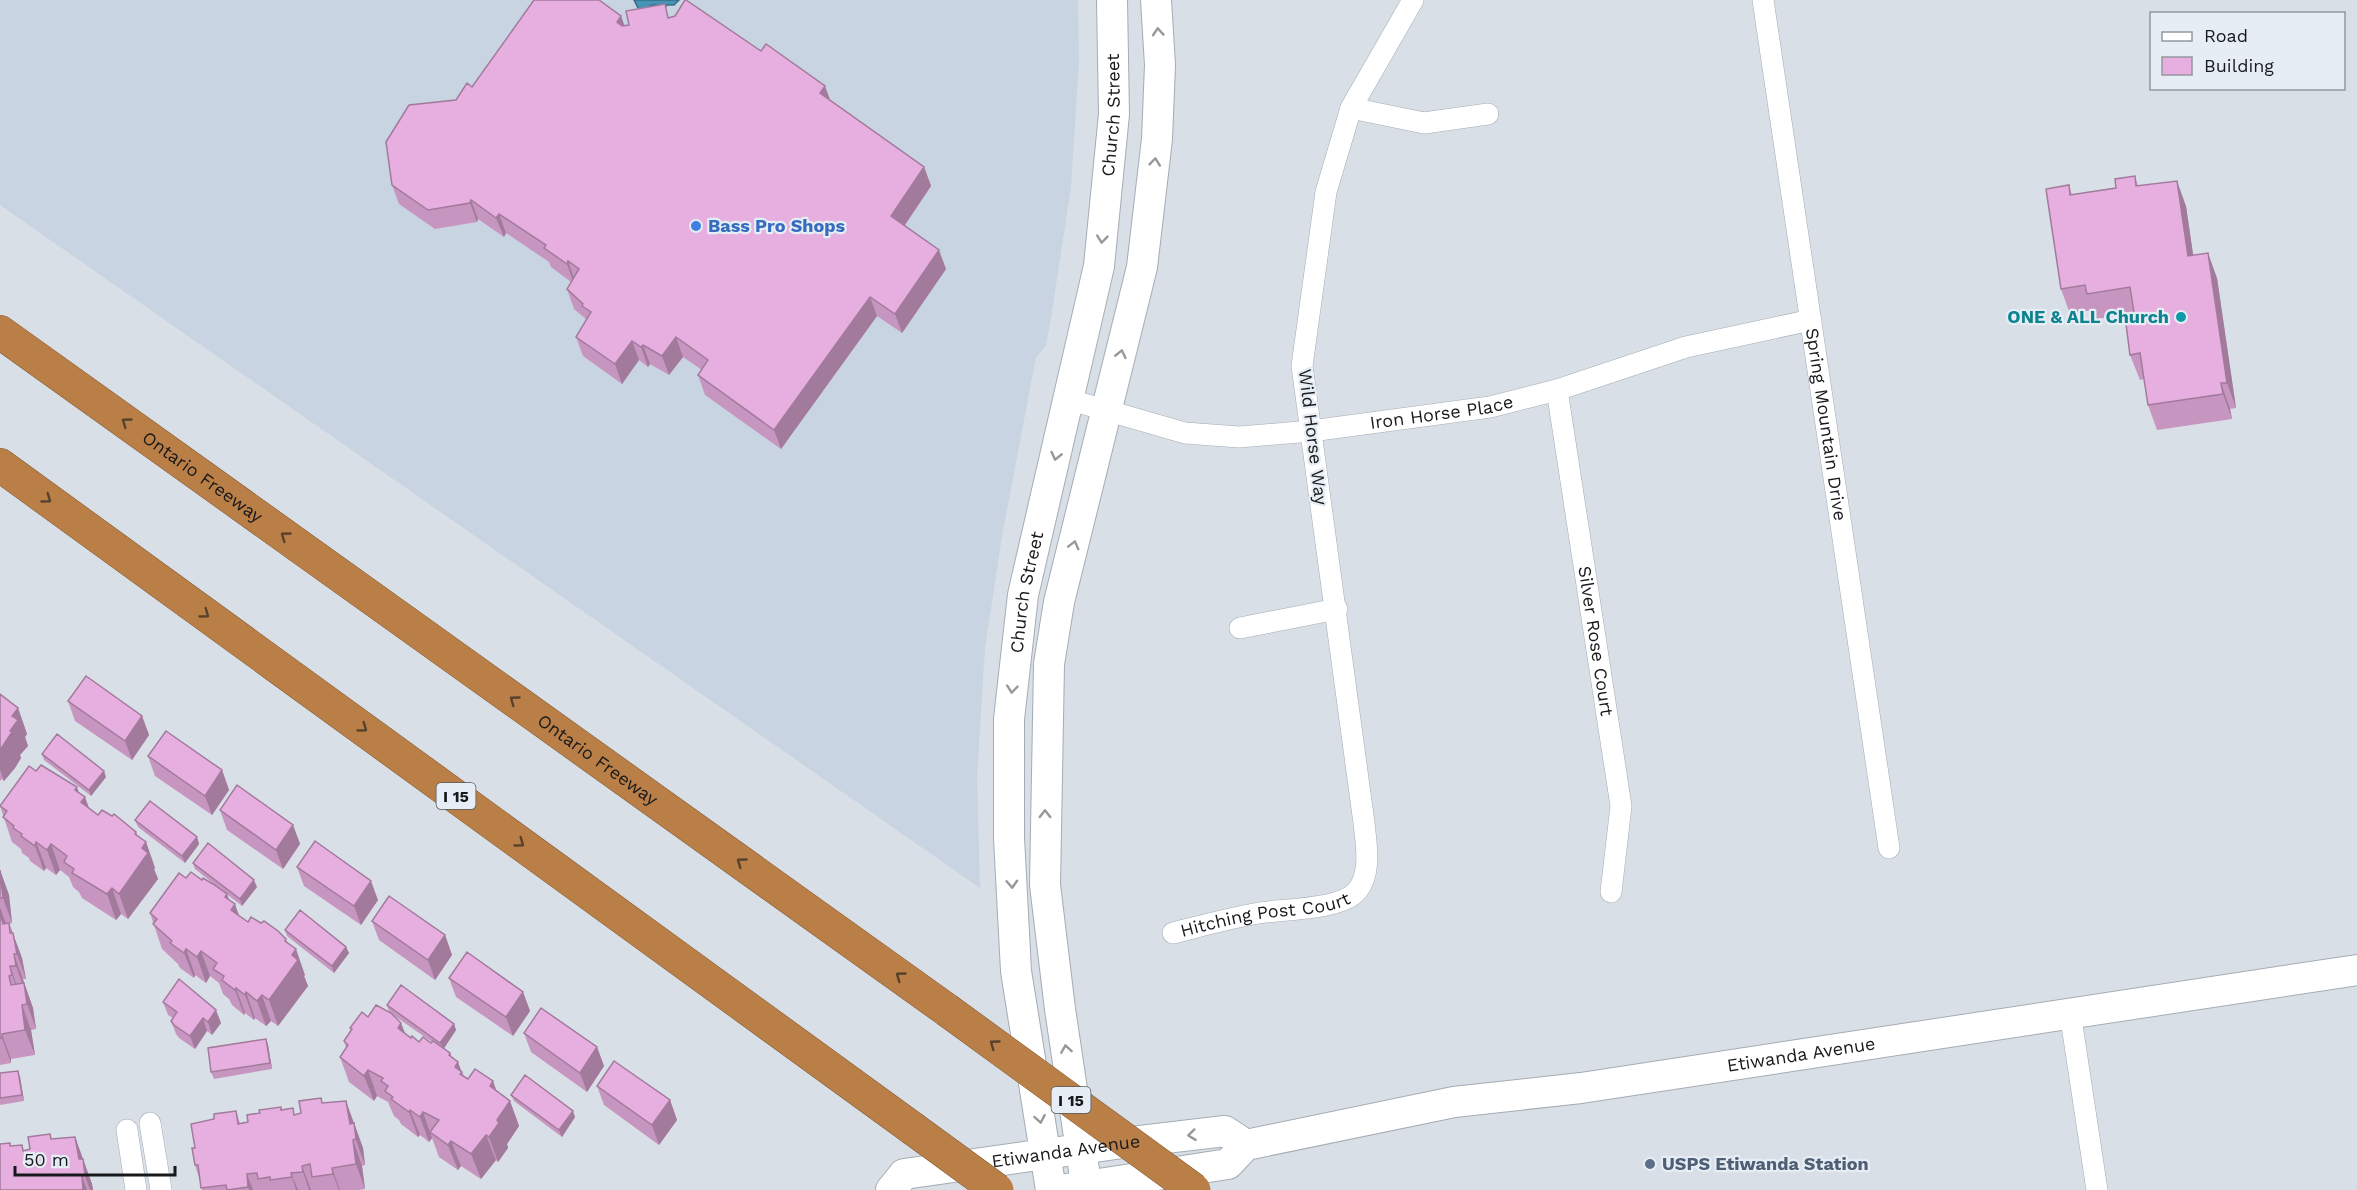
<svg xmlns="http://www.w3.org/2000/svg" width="2357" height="1190" font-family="'Work Sans',sans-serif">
<defs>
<pattern id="water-waves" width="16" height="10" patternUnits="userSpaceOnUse" patternTransform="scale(1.5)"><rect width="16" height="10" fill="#4693b5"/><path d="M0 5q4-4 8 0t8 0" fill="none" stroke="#397792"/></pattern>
</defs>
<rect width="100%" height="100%" fill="#d8dfe7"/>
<path fill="#c8d4e1" d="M0,0H1078L1079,63L1071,187L1051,318L1046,346L1036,357L1002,536L985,648L977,777L980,888L0,205Z"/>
<path fill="url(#water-waves)" stroke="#386e87" stroke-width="1.5" d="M634,0H679L674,5H667L663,10L641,14Z"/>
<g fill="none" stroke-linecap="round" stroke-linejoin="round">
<g stroke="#a5acb3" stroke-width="22">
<g id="minor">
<path id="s1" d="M1763,0L1889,848"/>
<path d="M1351,108L1424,123L1488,114"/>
<path id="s2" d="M1557,390L1621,806L1611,892"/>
<path id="s3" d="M1067,399L1185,433L1239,437L1311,431L1490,407L1557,390L1686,347L1811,320"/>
<path d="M1240,628L1337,609"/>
<path id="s4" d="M1173,933C1201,926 1230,918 1259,913C1283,909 1341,910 1357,891C1372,873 1366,843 1364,823L1302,366L1326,192L1351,108L1413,0"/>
<path d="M2070,1012L2097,1190"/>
<path d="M150,1123L161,1190"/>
<path d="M127,1130L136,1190"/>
</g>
</g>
<g stroke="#a5acb3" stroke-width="32">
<g id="secondary">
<path id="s5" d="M891,1190L904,1174L1123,1143L1225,1131L1246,1145"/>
<path id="s6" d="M1051,1190L1016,971L1009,838V719L1023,595L1099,266L1114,114L1112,0"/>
<path id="s7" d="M1060,1190L1228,1164L1246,1145L1454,1102L1581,1088L2357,970"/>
<path d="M1087,1190L1060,1009L1045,885L1049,664L1059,602L1142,267L1157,139L1160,65L1156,0"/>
</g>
</g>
<g stroke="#815b37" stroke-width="34">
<g id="motorway">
<path id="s8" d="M0,332L947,1010"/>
<path d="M0,465L912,1128"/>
</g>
</g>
<use href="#minor" stroke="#fff" stroke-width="21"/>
<use href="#secondary" stroke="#fff" stroke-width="30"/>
<use href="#motorway" stroke="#ba7f46" stroke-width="33"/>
<g stroke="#815b37" stroke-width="34" stroke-linecap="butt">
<path id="motorway-bridge" d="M947,1010L1194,1190
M912,1128L997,1190"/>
</g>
<use href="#motorway-bridge" stroke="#ba7f46" stroke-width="33"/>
</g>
<path fill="#c796c0" d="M621,16L624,26L670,17L831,101L924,167L931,186L905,225L946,269L902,333L877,316L781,449L705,395L698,375L702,370L683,357L669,375L650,364L648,367L639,360L622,384L583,356L576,337L587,320L574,309L567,289L571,282L551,267L549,262L506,233L504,237L478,219L477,222L435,229L399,204L392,185L456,100L472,87Z
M2135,176L2138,186L2186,206L2193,255L2217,278L2236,408L2230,409L2232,419L2157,430L2148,405L2144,379L2140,380L2130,355L2135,319V313L2096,319L2092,310L2070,314L2061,289L2069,185L2072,195L2116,188Z
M0,694L18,708L27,734L25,737L28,746L20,755L21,758L15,768L4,781L2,779L0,781Z
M68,701L142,716L149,735L132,760L75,721Z
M42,754L106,777L91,796L44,760Z
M148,756L222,770L229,790L212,815L155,776Z
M36,771L79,793L85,797L89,808L98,815L138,837L146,842L155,868L154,869L158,879L128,919L121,914L116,920L82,898L79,892L73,887L69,877L60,870L56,875L46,868L44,871L30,861L29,858L22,853L21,849L12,842L0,806Z
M220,810L293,825L300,844L283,869L227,830Z
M135,820L197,837L199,844L185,863L138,827Z
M193,863L257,887L242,906L195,869Z
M297,867L378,900L361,925L304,886Z
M0,870L9,895L12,923L9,924L22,958L26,979H23L24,983L33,1008L36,1029L31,1030L35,1055L11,1059V1063L0,1065Z
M186,878L202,880L227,894L229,900L239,915L248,922L288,944L305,975L304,976L308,986L278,1026L271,1021L266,1026L255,1018L254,1020L245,1013L244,1015L232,1005L229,999L223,994L219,983L210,976L206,983L195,975L194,978L180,968L178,964L162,949L150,913Z
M372,921L445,935L452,955L435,980L379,940Z
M285,930L346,947L349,953L334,973L287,936Z
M449,978L523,992L530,1011L513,1036L456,997Z
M163,1002L221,1023L212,1035L207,1031L195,1049L179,1038L176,1034L171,1021L173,1018L168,1015Z
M387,1005L454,1024L456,1030L444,1048L450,1053L452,1057L462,1072L464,1076L468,1079L493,1081L496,1090L510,1101L519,1126L507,1144L508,1148L498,1162L496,1160L481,1179L461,1166L458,1170L439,1157L432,1138L429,1142L420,1135L418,1137L401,1124L399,1120L394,1116L388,1102L377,1096L374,1101L349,1082L340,1057L346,1048L344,1041L351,1030L350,1028L368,1017L405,1034L411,1038L419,1042H432L389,1012Z
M524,1033L597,1047L604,1066L587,1092L531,1052Z
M266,1039L268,1045L272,1069L214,1079L211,1072Z
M0,1073L20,1077L24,1101L0,1105Z
M597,1086L670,1100L677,1120L659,1145L604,1105Z
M511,1095L575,1117L562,1137L514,1101Z
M323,1103L355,1126L363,1148L365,1165L362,1166L365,1189L359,1190H202L200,1181L195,1165V1148L214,1119L236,1111L240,1123L248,1122L260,1113L281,1107L282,1110L296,1115L301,1113Z
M75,1137L92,1184L93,1190H0L11,1146L22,1145L24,1151L30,1149L52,1139Z"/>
<path fill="#a27a9c" d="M621,16L628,35L617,22Z
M825,86L832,105L820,93Z
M924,167L931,186L898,235L891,216Z
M2177,181L2186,206L2197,281L2188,256Z
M471,200L478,219L477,222L470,203Z
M499,214L506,233L504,237L496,218Z
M939,250L946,269L902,333L895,314Z
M2208,253L2217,278L2236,408L2227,383Z
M568,261L575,281L574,284L567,264Z
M870,297L877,316L781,449L774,430Z
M676,337L683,357L669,375L662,356Z
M632,341L639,360L622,384L615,364Z
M643,345L650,364L648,367L641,347Z
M2221,383L2230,409L2232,419L2223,394Z
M18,708L27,734L25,737L28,746L20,755L21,758L15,768L4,781L0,770V750L10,731L12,716Z
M142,716L149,735L132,760L125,741Z
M222,770L229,790L212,815L205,796Z
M104,771L106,777L91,796L89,790Z
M77,787L82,801L85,797L94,823L91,828L75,790Z
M293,825L300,844L283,869L276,850Z
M136,832L142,848L146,842L155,868L154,869L158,879L128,919L119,894L135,834Z
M197,837L199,844L185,863L182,856Z
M36,842L46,868L44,871L35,846Z
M51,844L60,870L56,875L47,850Z
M0,870L9,895L12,923L3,898Z
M254,880L257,887L242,906L240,899Z
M371,881L378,900L361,925L354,906Z
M112,888L121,914L116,920L107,894Z
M227,894L232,909L235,904L244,930L235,920L225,897Z
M0,907L6,924L12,949L0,914Z
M9,923L22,958L26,979L17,954Z
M445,935L452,955L435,980L428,960Z
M286,939L292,955L296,949L305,975L304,976L308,986L278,1026L269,1000L285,941Z
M346,947L349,953L334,973L332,966Z
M186,949L195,975L194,978L184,953Z
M201,951L210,976L206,983L197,957Z
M14,954L33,1008L36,1029L27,1004L25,991L16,966Z
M10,966L19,992L21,1001L12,975Z
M236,988L245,1013L244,1015L235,990Z
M246,992L255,1018L254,1020L245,995Z
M523,992L530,1011L513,1036L506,1017Z
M262,995L271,1021L266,1026L257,1001Z
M22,1005L31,1030L35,1055L25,1030Z
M216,1010L221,1023L212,1035L208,1022Z
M203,1018L207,1031L195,1049L190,1036Z
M401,1023L411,1048L398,1028Z
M454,1024L456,1030L443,1050L440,1043Z
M2,1034L11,1059V1063L2,1038Z
M266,1039L268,1045L272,1069L270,1063Z
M597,1047L604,1066L587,1092L580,1073Z
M450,1053L455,1066L458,1062L471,1097L449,1055Z
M368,1070L377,1096L374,1101L364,1076Z
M18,1071L20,1077L24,1101L22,1095Z
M493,1081L502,1107L490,1086Z
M670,1100L677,1120L659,1145L652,1125Z
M346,1101L363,1148L365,1165L350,1124Z
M510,1101L519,1126L507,1144L508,1148L498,1162L489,1137L497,1120Z
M410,1110L420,1135L418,1137L409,1112Z
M573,1111L575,1117L562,1137L559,1130Z
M423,1112L432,1138L429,1142L420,1117Z
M486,1135L496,1160L481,1179L471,1154Z
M75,1137L92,1184L93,1190H90L79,1159Z
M353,1140L362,1166L365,1189L356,1164Z
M451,1141L461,1166L458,1170L448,1145Z
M302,1166L311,1190H309L303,1172Z
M332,1168L340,1190H339L333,1174Z
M291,1173L298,1190H296L292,1177Z
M247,1174L253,1190H249L248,1187Z
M82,1176L87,1190H83Z"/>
<path fill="#e7afdf" stroke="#a27a9c" stroke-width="1.5" d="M534,0H599L621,16L617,22L622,26L629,25L626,11L665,4L668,18L675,16L685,0H686L761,51L766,44L825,86L820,93L924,167L891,216L939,250L895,314L870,297L774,430L698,375L708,360L676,337L662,356L643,345L641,347L632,341L615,364L576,337L591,312L582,306L583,304L567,289L579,269L568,261L567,264L544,248L546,245L499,214L496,218L471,200L470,203L428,210L392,185L386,142L409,105L456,100L467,83L472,87Z
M2135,176L2136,186L2177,181L2188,256L2208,253L2227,383H2221L2223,394L2148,405L2140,353L2130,355L2126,324L2135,319L2130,287L2087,294L2085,285L2061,289L2046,189L2069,185L2070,195L2116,188L2115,179Z
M86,676L142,716L125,741L68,701Z
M0,694L18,708L12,716L18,720L10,731L12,732L0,750Z
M166,731L222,770L205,796L148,756Z
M57,734L104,771L89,790L42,754Z
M41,765L77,787L75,790L85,797L81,802L98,815L102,810L112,816L114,814L136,832L135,834L146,842L142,848L148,853L119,894L112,888L107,894L72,873L74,869L64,862L67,856L51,844L47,850L36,842L35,846L21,836L22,834L13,828L14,826L3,817L7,811L0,806L29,766L36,771Z
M237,785L293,825L276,850L220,810Z
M150,801L197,837L182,856L135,820Z
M315,841L371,881L354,906L297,867Z
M208,843L254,880L240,899L193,863Z
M0,870L3,898H0Z
M191,872L202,880L203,878L213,884L227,894L225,897L235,904L231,910L248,922L251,917L261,923L264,921L278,931L286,939L285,941L296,949L292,955L298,960L269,1000L262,995L257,1001L246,992L245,995L236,988L235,990L222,980L224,976L213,969L217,963L201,951L197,957L186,949L184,953L170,943L172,941L153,924L157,919L150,913L179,873L186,878Z
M389,896L445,935L428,960L372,921Z
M300,910L346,947L332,966L285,930Z
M0,914L3,924L9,923L10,933H13L17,954H14L16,966H10L12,975L9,976L11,985L24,983L27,1004L22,1005L25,1030L2,1034V1038H0Z
M467,952L523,992L506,1017L449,978Z
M179,979L216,1010L208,1022L203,1018L190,1036L174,1025L171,1021L177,1012L163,1002Z
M401,985L454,1024L440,1043L387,1005Z
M376,1005L391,1013L401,1023L398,1028L411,1038L412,1036L419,1042L423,1037L431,1043L433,1041L450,1053L449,1055L458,1062L455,1067L462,1072L460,1074L468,1079L475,1069L493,1081L490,1086L510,1101L497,1120L499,1123L489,1137L486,1135L471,1154L451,1141L448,1145L430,1132L439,1120L423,1112L420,1117L410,1110L409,1112L391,1099L393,1097L385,1091L388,1086L381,1081L383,1078L368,1070L364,1076L340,1057L348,1045L344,1041L352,1029L350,1028L362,1012L368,1017Z
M541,1008L597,1047L580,1073L524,1033Z
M266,1039L270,1063L211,1072L208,1048Z
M614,1061L670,1100L652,1125L597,1086Z
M18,1071L22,1095L0,1098V1073Z
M525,1075L573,1111L559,1130L511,1095Z
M321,1098L322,1103L346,1101L350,1124L354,1123L356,1139L353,1140L356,1164L332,1168L333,1174L312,1177L310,1164L302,1166L303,1172L291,1173L292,1177L270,1180V1177L258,1179L257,1173L247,1174L248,1187L227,1190L226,1185L201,1188L198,1165H195L192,1148H195L191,1124L214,1119V1114L236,1111L238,1124L248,1122L247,1115L260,1113L259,1110L281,1107V1110L293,1108L294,1115L301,1113L299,1101Z
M50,1134L51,1139L75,1137L79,1159H83L85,1175L82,1176L83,1190H0V1144L10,1143V1146L22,1145L23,1151L30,1149L28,1137Z"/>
<defs><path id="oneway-chevron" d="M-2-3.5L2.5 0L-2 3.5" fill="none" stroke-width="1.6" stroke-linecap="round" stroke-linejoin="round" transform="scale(1.5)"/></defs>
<g stroke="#979899">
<use href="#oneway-chevron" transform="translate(1158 32) rotate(-94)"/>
<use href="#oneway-chevron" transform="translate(1155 162) rotate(-84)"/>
<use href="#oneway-chevron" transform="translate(1102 239) rotate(96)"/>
<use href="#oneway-chevron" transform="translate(1121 354) rotate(-77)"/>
<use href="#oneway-chevron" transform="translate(1056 456) rotate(103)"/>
<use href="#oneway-chevron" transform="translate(1074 545) rotate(-76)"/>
<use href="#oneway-chevron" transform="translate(1012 689) rotate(96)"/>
<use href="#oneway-chevron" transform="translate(1045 814) rotate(-90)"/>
<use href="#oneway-chevron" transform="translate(1012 884) rotate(87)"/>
<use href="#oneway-chevron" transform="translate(1066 1049) rotate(-99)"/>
<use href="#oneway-chevron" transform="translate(1040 1119) rotate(80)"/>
<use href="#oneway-chevron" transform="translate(1192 1135) rotate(173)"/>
</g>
<g stroke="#58422d">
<use href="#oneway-chevron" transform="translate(126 422) rotate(-144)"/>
<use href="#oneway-chevron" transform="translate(47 499) rotate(36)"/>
<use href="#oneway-chevron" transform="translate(285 536) rotate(-144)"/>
<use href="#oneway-chevron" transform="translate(205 614) rotate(36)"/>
<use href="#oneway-chevron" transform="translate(514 700) rotate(-144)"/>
<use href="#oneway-chevron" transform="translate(363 728) rotate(36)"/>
<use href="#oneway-chevron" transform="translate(520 843) rotate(36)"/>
<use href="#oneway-chevron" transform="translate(741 862) rotate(-144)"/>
<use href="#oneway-chevron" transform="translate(900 976) rotate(-144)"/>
<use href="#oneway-chevron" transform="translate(994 1044) rotate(-144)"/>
</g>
<circle fill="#3f7fe0" stroke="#e6edf4" stroke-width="2" cx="696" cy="226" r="6"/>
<circle fill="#0f9aa8" stroke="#e6edf4" stroke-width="2" cx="2181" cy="317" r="6"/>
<circle fill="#5c6f8a" stroke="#e6edf4" stroke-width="2" cx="1650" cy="1164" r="6"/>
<g text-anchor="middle" stroke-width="4.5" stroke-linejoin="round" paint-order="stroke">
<g fill="#e6edf4" stroke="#55595d" stroke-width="1.5">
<rect x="436.5" y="783" width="39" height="26" rx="4.5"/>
<rect x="1051.5" y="1087" width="39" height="26" rx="4.5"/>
</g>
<g font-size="16" font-weight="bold" fill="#17191c">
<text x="456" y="802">I 15</text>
<text x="1071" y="1106">I 15</text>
</g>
<g font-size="18" fill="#17191c" stroke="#e6edf4">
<text dy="6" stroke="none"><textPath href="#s6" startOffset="1088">Church Street</textPath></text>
<text dy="6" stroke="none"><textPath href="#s3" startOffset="381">Iron Horse Place</textPath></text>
<text dy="6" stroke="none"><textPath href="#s1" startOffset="429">Spring Mountain Drive</textPath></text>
<text transform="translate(1313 437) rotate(83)" y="6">Wild Horse Way</text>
<text dy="6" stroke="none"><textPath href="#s8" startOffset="249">Ontario Freeway</textPath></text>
<text dy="6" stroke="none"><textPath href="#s6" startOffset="602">Church Street</textPath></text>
<text dy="6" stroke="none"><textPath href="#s2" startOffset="254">Silver Rose Court</textPath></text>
<text dy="6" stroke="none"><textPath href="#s8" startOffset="735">Ontario Freeway</textPath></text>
<text dy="6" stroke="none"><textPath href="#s4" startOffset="94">Hitching Post Court</textPath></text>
<text dy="6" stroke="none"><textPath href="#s7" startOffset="759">Etiwanda Avenue</textPath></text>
<text dy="6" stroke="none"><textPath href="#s5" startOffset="184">Etiwanda Avenue</textPath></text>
</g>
<g font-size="18" font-weight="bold" fill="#366cbe" stroke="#e6edf4" text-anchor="start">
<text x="708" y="232">Bass Pro Shops</text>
</g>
<g font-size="18" font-weight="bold" fill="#0d838f" stroke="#e6edf4" text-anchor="end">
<text x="2169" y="323">ONE &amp; ALL Church</text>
</g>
<g font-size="18" font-weight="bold" fill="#4e5e75" stroke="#e6edf4" text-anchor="start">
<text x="1662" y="1170">USPS Etiwanda Station</text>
</g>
</g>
<rect x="2150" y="12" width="195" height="78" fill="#e6edf4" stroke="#93989e" stroke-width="1.5"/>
<rect x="2162" y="32" width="30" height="9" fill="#ffffff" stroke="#93989e" stroke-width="1.5"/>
<text x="2204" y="42" font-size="18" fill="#17191c">Road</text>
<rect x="2162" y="57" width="30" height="18" fill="#e7afdf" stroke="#93989e" stroke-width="1.5"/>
<text x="2204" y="72" font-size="18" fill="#17191c">Building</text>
<path d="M15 1166v9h160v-9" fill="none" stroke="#17191c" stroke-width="3"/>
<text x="24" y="1166" font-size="18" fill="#17191c" stroke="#e6edf4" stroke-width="4.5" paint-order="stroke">50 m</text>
</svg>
